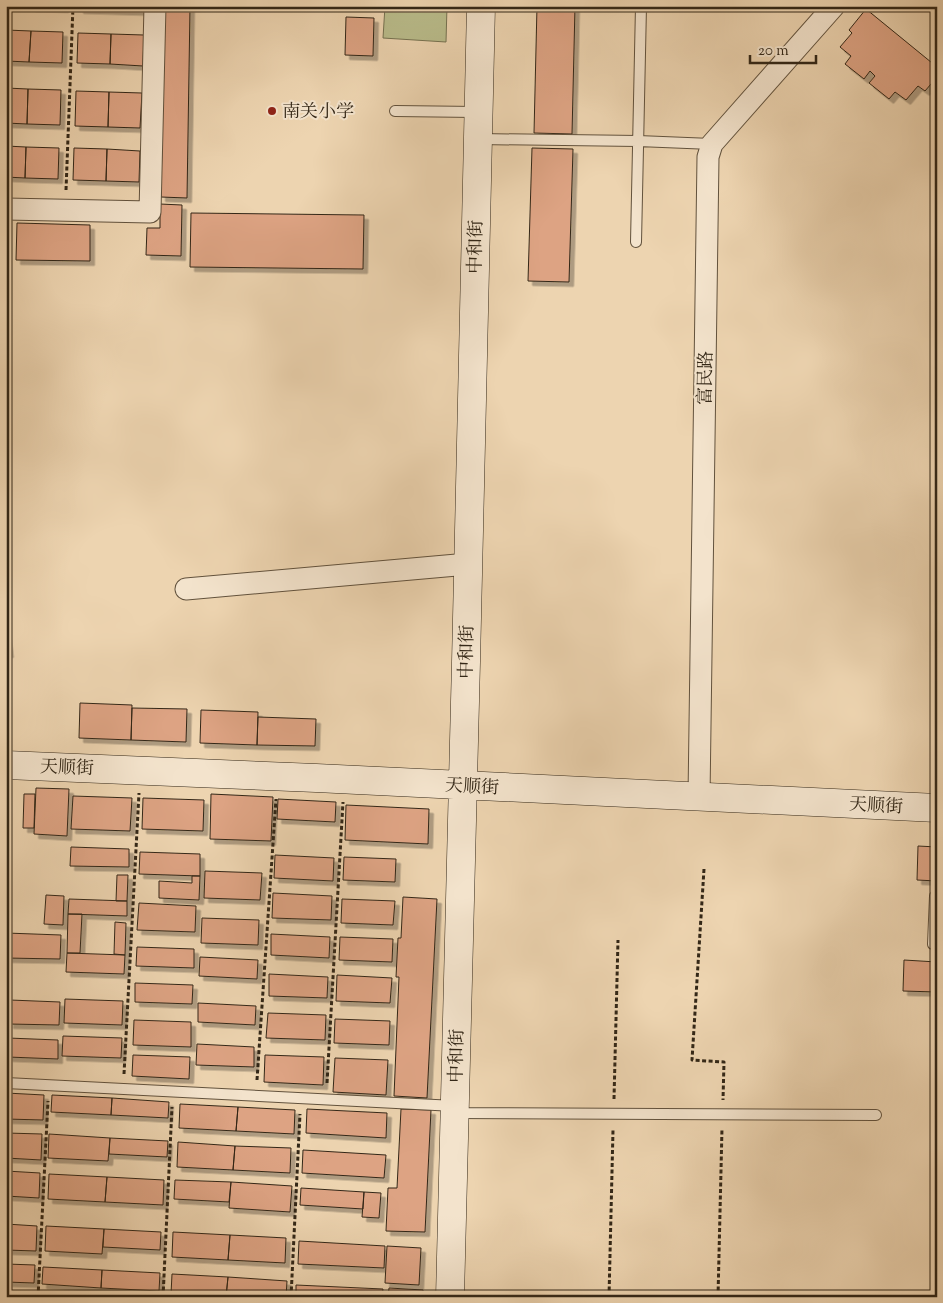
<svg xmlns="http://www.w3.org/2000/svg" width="943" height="1303" font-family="'Sorts Mill Goudy','Noto Serif SC',serif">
<defs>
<filter id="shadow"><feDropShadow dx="4.5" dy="4.5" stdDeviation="0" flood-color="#0004"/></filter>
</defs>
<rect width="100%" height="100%" fill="#edd4b0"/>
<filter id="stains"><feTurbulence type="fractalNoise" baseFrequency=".004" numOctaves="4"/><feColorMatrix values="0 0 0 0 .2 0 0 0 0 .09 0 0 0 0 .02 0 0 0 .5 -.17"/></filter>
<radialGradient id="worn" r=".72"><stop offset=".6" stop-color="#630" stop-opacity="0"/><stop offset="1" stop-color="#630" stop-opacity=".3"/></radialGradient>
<path fill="#b9bc8b" stroke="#767251" d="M385,6H447L446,42L383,38Z"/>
<path fill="#dda383" stroke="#332717" filter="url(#shadow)" d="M31,6H64V8L31,7Z
M79,6H112V10L79,9Z
M112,6H145V11L112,10Z
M537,6H575L572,134L534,133Z
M164,7H190L187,198L161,197Z
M866,9L937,67V77L925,91L918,86L906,100L895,92L889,99L869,83L875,76L870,71L864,79L845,64L851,56L840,47L852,33L849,30Z
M346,17L374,18L373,56L345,55Z
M6,30L31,31L29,62L6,61Z
M31,31L63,32L62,63L29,62Z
M78,33L111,34L110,64L77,63Z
M111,34L144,35L143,66L110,64Z
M6,88L28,89L27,124L6,123Z
M28,89L61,90L60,125L27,124Z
M76,91L109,92L108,127L75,126Z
M109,92L142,93L140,128L108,127Z
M6,146L26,147L25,178L6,177Z
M26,147L59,148L58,179L25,178Z
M74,148L107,149L106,181L73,180Z
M532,148L573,149L569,282L528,281Z
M107,149L140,151L139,182L106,181Z
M160,204L182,205L181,256L146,255L147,228H160Z
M191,213L364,215L363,269L190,267Z
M17,223L90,225V261L16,260Z
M6,629L9,653H6Z
M80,703L132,705L131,740L79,738Z
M132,708L187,709L186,742L131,740Z
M201,710L258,712L257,745L200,743Z
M258,717L316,719L315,746L257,745Z
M36,788L69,789L67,836L34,834Z
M24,794H35L34,828H23Z
M211,794L273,797L271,841L210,839Z
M73,796L132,798L130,831L71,829Z
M143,798L204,800L203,831L142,829Z
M278,799L336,802L335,822L277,819Z
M346,805L429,809L428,844L345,840Z
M918,846L937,847V881L917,880Z
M71,847L129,849V867L70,866Z
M140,852L200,854V876L139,874Z
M275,855L334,858L333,881L274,878Z
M344,857L396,859L395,882L343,880Z
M205,871L262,873L260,900L204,898Z
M117,875H128L127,901H116Z
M192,876H200L199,900L159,898V881L192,883Z
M273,893L332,896L331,920L272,918Z
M46,895L64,896L63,925L44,924Z
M403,897L437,899L427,1098L394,1096L399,977H396L398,938H401Z
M69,899L127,901V916L68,914Z
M342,899L395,901L393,925L341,923Z
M139,903L196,906L195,932L137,930Z
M68,914H82L80,953H67Z
M202,918L259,920L258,945L201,943Z
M115,922L126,923L125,955L114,954Z
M6,933L61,935L60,959L6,958Z
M271,934L330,937L329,958L271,955Z
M340,937L393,939L392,962L339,960Z
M137,947L194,949V968L136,966Z
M67,953L125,955L124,974L66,972Z
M200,957L258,960L257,979L199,976Z
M904,960L937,962V992L903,991Z
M269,974L328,977L327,998L269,996Z
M337,975L392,978L390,1003L336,1001Z
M135,983L193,985L192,1004L135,1002Z
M65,999L123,1001L122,1025L64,1023Z
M10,1000L60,1002L59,1025L9,1024Z
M198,1003L256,1006L255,1025L198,1022Z
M268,1013L326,1015L325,1040L266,1038Z
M335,1019L390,1021L389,1045L334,1043Z
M134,1020L191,1022V1047L133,1045Z
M63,1036L122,1038L121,1058L62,1056Z
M8,1038L58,1040V1059L8,1057Z
M197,1044L254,1047V1067L196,1065Z
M133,1055L190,1057L189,1079L132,1076Z
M265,1055L324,1057L323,1085L264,1082Z
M335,1058L388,1060L386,1095L333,1092Z
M6,1093L44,1095L43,1120L6,1119Z
M52,1095L112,1098L111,1115L51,1112Z
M112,1098L169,1102L168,1118L111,1115Z
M180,1104L238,1107L236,1131L179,1128Z
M238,1107L295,1110L294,1134L236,1131Z
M307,1109L387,1113L386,1138L306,1133Z
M401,1109L431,1110L425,1232L386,1231L388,1188H397Z
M6,1133L42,1134L41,1160L6,1158Z
M49,1134L110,1138L108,1161L48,1158Z
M110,1138L168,1141L167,1157L109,1154Z
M178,1142L235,1146L233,1170L177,1167Z
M235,1146L291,1148L290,1173L233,1170Z
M303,1150L386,1155L384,1178L302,1173Z
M6,1171L40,1173L39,1198L6,1196Z
M49,1174L107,1177L105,1202L48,1199Z
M107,1177L164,1180L163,1205L105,1202Z
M175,1180L231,1182L229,1202L174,1199Z
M231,1182L292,1186L290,1212L229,1208Z
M301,1188L364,1192L363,1209L300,1205Z
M364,1192L381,1193L379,1218L362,1217Z
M6,1224L37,1226L36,1251L6,1250Z
M46,1226L104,1229L102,1254L45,1251Z
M104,1229L161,1232L160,1250L103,1247Z
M173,1232L230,1235L228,1260L172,1257Z
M230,1235L286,1238L285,1263L228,1260Z
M299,1241L385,1246L384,1268L298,1264Z
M387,1246L421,1248L419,1285L385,1283Z
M6,1264L35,1265L34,1283L6,1282Z
M43,1267L102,1270L101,1288L42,1284Z
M102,1270L160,1273L159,1291L101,1288Z
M172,1274L228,1277L226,1297L171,1294Z
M228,1277L287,1281L286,1297H226Z
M296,1285L383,1289L382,1297H296Z
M389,1288L423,1290V1297H388Z"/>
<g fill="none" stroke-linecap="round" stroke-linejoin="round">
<g stroke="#62523d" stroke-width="12">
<path id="lane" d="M395,111L476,112
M479,139L638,141L712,144
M636,242L641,6
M937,896H935L933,944L937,945
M6,1083L455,1106
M454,1113L876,1115"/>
</g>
<g stroke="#62523d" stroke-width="23">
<path id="street" d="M6,209L150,212L155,6
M186,589L468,564
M699,797L708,157L712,144L834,6"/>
</g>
<g stroke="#332717" stroke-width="29">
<path id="secondary" d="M6,765L316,778L937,808
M450,1297L466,662L481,6"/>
</g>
<path stroke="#332717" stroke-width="3" stroke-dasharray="4 2.5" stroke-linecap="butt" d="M66,190L73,6
M704,869L692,1060L724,1062L723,1100
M124,1074L139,793
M257,1080L276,799
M327,1083L343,802
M614,1099L618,940
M38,1297L48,1101
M163,1297L172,1107
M291,1297L300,1114
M609,1297L613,1130
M718,1297L722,1128"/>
<use href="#lane" stroke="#f3e3cc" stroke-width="10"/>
<use href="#street" stroke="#f3e3cc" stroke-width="21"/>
<use href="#secondary" stroke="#f3e3cc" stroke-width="28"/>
</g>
<circle fill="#8f2418" stroke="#f3e3cc" stroke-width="2" cx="272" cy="111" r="5"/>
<g text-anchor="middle" stroke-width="4" stroke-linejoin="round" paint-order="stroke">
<g font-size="18" fill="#332717" stroke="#f3e3cc" text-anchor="start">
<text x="282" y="117">南关小学</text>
</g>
<g font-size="18" fill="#332717" stroke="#f3e3cc">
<text transform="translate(475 247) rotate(-89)" y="6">中和街</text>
<text transform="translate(705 378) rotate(-89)" y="6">富民路</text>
<text transform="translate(466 652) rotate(-89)" y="6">中和街</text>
<text transform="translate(67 767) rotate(2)" y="6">天顺街</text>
<text transform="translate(472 786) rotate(3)" y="6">天顺街</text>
<text transform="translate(876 805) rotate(3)" y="6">天顺街</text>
<text transform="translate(456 1056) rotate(-89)" y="6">中和街</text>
</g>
</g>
<rect width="943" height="1303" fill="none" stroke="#edd4b0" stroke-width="25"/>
<rect x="8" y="8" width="928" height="1288" fill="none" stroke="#332717" stroke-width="2.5"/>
<rect x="12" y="12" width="918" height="1278" fill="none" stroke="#332717"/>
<path d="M750 55v8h66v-8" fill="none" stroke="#332717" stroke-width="2.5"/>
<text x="758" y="55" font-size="15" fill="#332717" stroke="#f3e3cc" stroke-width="4" paint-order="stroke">20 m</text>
<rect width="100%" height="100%" filter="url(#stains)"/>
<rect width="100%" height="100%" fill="url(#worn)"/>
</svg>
